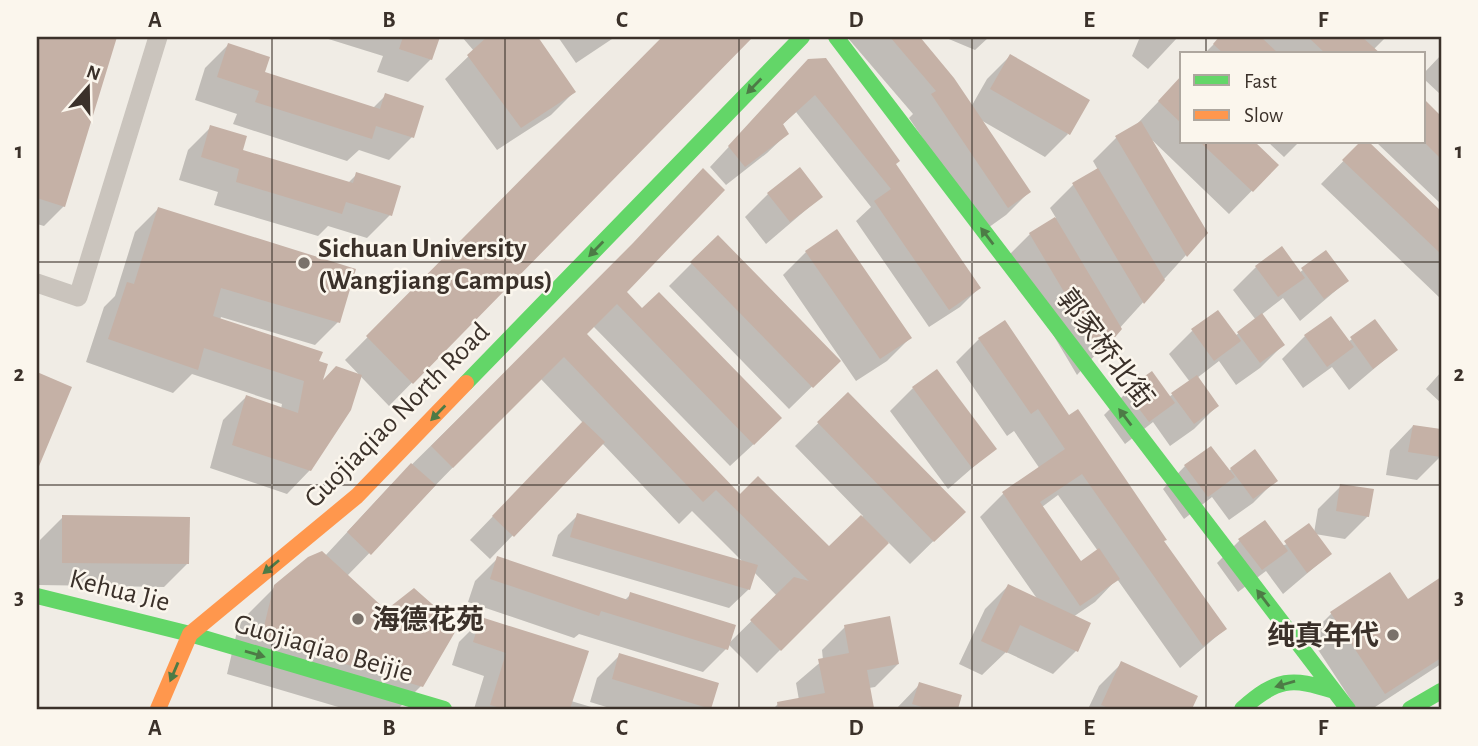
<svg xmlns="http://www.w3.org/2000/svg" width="1478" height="746" font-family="'Alegreya Sans','Noto Sans SC',sans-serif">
<rect width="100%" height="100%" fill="#f0ece5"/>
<path fill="#0003" fill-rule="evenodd" d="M37,37H116L64,206L44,226L37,224Z
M322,37H438L431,59L408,82L377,72L383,56Z
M462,37H536L574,92L551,115L497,150L445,79L474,51Z
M558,37H615L576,63Z
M665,37H750L389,406L345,360Z
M847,37H918L971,107L987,79L1010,56L1068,134L1045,157L979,119L1029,192L1006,215L985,230L909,118L913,114Z
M944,37H989L975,50Z
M1140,37H1178L1148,69L1132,56Z
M1221,37H1386L1373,50L1376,54H1204Z
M228,45L263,73L373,108L386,95L412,137L389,160L359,150L347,161L233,124L237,114L195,100L205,68Z
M1441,55V95L1424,79V73Z
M809,61L894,165L979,288L960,307L929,327L856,221L871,207L796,112L782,125L787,134L767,153L726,185L710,167Z
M1182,77V142H1253L1277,165L1229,214L1152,140L1206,233L1077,375L1007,257L1030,234L1056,218L1050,208L1073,185L1098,170L1093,161L1116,138L1136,125Z
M1424,102L1441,118V204L1376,142H1424Z
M211,127L241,151L348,183L357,174L390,215L367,238L328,226L318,236L214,205L218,192L179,180L188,150Z
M1268,142H1299L1284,157Z
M1362,142H1366L1441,213V299L1321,184Z
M768,194L821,197L766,244L745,217Z
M158,209L338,322L315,345L221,317L220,320L316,362L319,386L310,470L287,494L210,468L223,420L246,397L281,409L282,404L192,374L173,393L86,362L104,307L115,296L135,232Z
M806,252L910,338L887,361L856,381L783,275Z
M1326,252L1347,281L1300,321L1283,298L1261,315L1283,345L1260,368L1236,385L1219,361L1197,378L1217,406L1194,429L1170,446L1153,422L1125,444L1104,415L1127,392L1169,397L1190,382L1169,354L1192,331L1235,336L1256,320L1233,290L1256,267L1299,273Z
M692,263L838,361L789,409L669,286Z
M610,269L624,292L757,441L730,466L593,326L584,334L740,496L829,549L863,516L795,446L848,394L963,512L910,564L888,542L757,673L728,644L777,596L754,572L749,589L729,608L552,556L558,535L578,515L745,564L692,511L679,524L602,443L490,559L470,540L583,423L540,378L347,576L422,685L398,709H345L227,674L239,623L276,586L325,556L388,488Z
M1375,322L1396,350L1349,390L1332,367L1303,388L1282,359L1305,336L1348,342Z
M979,339L1069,417L1225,629L1180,668L1117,579L1095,602L1073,617L1089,624L1076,651L1053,674L1006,652L982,675L959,664L985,609L1008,586L1038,600L980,517L1003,494L1040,469L1014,431L1007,436L956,362ZM1058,495L1098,551L1081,563L1042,507Z
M1441,372V403L1426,389Z
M913,388L994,449L948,489L890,411Z
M1413,426L1441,431L1440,457L1417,480L1386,475L1390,450Z
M1185,466L1228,472L1231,469L1276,480L1253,503L1229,520L1212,497L1184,519L1163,489Z
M1341,486L1368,516L1345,539L1315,534L1330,554L1283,594L1266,571L1238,592L1217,563L1240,540L1282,546L1314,533L1318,509Z
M63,517L187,564L164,587L39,585L40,540Z
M498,558L624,601L631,594L726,649L703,672L579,634L574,638L468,602L475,581Z
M1441,579V664L1372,709H1357L1309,636L1332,613L1407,601Z
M482,619L571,701L598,709H474L484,676L452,665L459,642Z
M845,627L898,664L875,687L869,688L872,707L773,709L778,704L799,700L796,683L823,660L822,650Z
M620,655L709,708L613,709L590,702L597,678Z
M1122,663L1195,697L1190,709H1088L1099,686Z
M920,684L960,696L956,709H896Z"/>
<path fill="#c5b1a6" d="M37,37H117L65,207L37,198Z
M403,37H440L432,60L399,49Z
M487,37H538L576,92L521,128L467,55Z
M662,37H753L413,384L366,336Z
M890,37H920L954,78L1031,192L1008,208L931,94L936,91Z
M1219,37H1261L1279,54H1224L1213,44Z
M1308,37H1362L1381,54H1326Z
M228,43L270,57L265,72L380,109L385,93L424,106L414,138L376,126L372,139L255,102L259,91L217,77Z
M1010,54L1090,100L1070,135L990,89Z
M826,58L900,161L896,164L981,288L949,310L874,201L891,189L815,95L783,124L789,134L745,167L728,146L808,59Z
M1182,75V124L1158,101Z
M1424,99L1441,116V159L1424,142Z
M1141,121L1208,233L1187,257L1115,136Z
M210,125L247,136L243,150L353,183L356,172L401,186L392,216L346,202L342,214L236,182L239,169L201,157Z
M1200,142H1255L1279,165L1253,192Z
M1360,142H1369L1441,211V254L1342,160Z
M800,167L823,197L790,222L767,193Z
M703,168L725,190L627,292L642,308L659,292L782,418L754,445L617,304L587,334L740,494L758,476L829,546L861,515L889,543L781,651L750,620L794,577L809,581L716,490L703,502L564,357L453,468L431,446L633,243Z
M1098,168L1165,280L1144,304L1072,183Z
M158,207L356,269L340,323L221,288L213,316L323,352L319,361L328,364L323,380L336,366L362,375L351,410L311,471L232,445L246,395L298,413L304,381L204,348L198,370L108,339L127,282L134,284Z
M1055,217L1122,329L1101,354L1029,233Z
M837,229L912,338L880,359L805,251Z
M718,235L841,361L813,388L690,262Z
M1282,246L1305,278L1278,297L1255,266Z
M1326,250L1349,281L1324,299L1301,268Z
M1218,310L1241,341L1214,361L1191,329Z
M1262,313L1285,345L1260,363L1237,332Z
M1331,316L1354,347L1327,367L1304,335Z
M1375,319L1398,350L1373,369L1350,337Z
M1005,320L1069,415L1078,409L1167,540L1164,541L1227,629L1203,646L1082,474L1040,502L1081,561L1099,548L1120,579L1080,606L1002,492L1065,449L1038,409L1031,414L978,338Z
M937,369L997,449L972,468L912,387Z
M1152,371L1175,403L1149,422L1125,390Z
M37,372L72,387L37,471Z
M1197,375L1219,406L1194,424L1171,393Z
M848,392L966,512L934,542L817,422Z
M583,421L605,442L514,537L492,516Z
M1413,425L1441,429V457L1408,452Z
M1211,446L1235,477L1208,497L1184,465Z
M1255,449L1278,481L1253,499L1230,468Z
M411,463L436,485L371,555L347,532Z
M1340,484L1374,489L1369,517L1336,511Z
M577,513L758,565L750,590L570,537Z
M62,515L190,517L189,564L62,563Z
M1265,520L1288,551L1262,570L1238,539Z
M1309,523L1332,554L1307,573L1284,541Z
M322,551L386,610L414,588L458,627L423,687L261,639L274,585L308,557Z
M497,556L628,600L630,592L736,625L728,650L601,611L599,616L490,579Z
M1390,572L1408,599L1441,577V658L1385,694L1330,612Z
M1008,584L1091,623L1078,652L1020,625L1007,653L981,641Z
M890,616L899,664L867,670L874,708L778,709L777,702L825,693L818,659L849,653L844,625Z
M481,617L589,651L570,709H504L490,705L506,653L473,642Z
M619,653L719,683L711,709L612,679Z
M1121,661L1198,696L1192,709H1111L1101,705Z
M919,682L962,695L958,709H929L912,704Z"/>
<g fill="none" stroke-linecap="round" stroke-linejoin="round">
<path stroke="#cac4bd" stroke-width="19" d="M37,283L78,297L158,37"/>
<path stroke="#63d668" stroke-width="16" d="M836,37L1348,709
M466,383L802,37
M37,596L190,634L444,709
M1242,709C1277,678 1291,677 1334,691
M1410,709L1441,691"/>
<path stroke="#ff974d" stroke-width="16" d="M158,709L190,634L357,496L466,383"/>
</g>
<defs><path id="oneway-solid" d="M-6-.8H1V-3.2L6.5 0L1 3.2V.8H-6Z" transform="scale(1.75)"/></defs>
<g fill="#4d7b46">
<use href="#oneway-solid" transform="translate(754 86) rotate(134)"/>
<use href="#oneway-solid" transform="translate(987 236) rotate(-127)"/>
<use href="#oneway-solid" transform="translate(596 249) rotate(134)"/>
<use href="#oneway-solid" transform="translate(438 413) rotate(134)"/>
<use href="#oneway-solid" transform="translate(1125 417) rotate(-127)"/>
<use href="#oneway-solid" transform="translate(271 567) rotate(140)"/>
<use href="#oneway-solid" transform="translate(1263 598) rotate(-127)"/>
<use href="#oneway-solid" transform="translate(255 654) rotate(16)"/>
<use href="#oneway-solid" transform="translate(174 672) rotate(113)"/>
<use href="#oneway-solid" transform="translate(1285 684) rotate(164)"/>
</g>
<path fill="none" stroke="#3b312a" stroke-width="2" stroke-opacity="0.55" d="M272,37V709M505,37V709M739,37V709M972,37V709M1206,37V54M1206,142V709M37,262H1441M37,485H1441"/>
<g fill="#7a726b" stroke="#fbf6ed" stroke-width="2.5">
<circle cx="304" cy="263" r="7"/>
<circle cx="358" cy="619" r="7"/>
<circle cx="1393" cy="635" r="7"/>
</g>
<g text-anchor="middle" stroke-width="5" stroke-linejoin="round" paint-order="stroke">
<g font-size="28" font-weight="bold" fill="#3b312a" stroke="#fbf6ed" text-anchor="start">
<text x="318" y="257">Sichuan University<tspan x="318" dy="32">(Wangjiang Campus)</tspan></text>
<text x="372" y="629">海德花苑</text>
<text x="1379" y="645" text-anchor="end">纯真年代</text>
</g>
<g font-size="28" fill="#3b312a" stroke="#fbf6ed">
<text transform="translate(1106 348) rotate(53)" y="10">郭家桥北街</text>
<text transform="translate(396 414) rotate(-45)" y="10">Guojiaqiao North Road</text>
<text transform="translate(120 589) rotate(14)" y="10">Kehua Jie</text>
<text transform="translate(324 647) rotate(16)" y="10">Guojiaqiao Beijie</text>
</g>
</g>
<rect width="1478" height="746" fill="none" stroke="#fbf6ed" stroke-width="77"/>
<rect x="1180" y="52" width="245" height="91" fill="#fbf6ed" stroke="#aea79f" stroke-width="2"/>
<rect x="1194" y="75" width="35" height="10" fill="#63d668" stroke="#aea79f" stroke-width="2"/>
<text x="1244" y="88" font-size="21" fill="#3b312a">Fast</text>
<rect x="1194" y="110" width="35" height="10" fill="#ff974d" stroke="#aea79f" stroke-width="2"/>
<text x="1244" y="122" font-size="21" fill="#3b312a">Slow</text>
<g transform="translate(88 88) rotate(20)" stroke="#fbf6ed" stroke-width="5" paint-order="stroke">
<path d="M0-5L12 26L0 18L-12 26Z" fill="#3b312a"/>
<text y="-10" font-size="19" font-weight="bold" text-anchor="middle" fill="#3b312a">N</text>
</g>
<rect x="38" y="38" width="1402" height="670" fill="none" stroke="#3b312a" stroke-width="2.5"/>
<g font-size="23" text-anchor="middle" font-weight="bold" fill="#3b312a">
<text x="155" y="27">A</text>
<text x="389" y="27">B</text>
<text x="622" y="27">C</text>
<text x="856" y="27">D</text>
<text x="1089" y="27">E</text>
<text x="1323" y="27">F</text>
<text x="19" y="158">1</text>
<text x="1459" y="158">1</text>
<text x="19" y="381">2</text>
<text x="1459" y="381">2</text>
<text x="19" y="604">3</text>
<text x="1459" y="604">3</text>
<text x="155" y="735">A</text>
<text x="389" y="735">B</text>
<text x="622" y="735">C</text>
<text x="856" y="735">D</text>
<text x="1089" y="735">E</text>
<text x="1323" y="735">F</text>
</g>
</svg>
